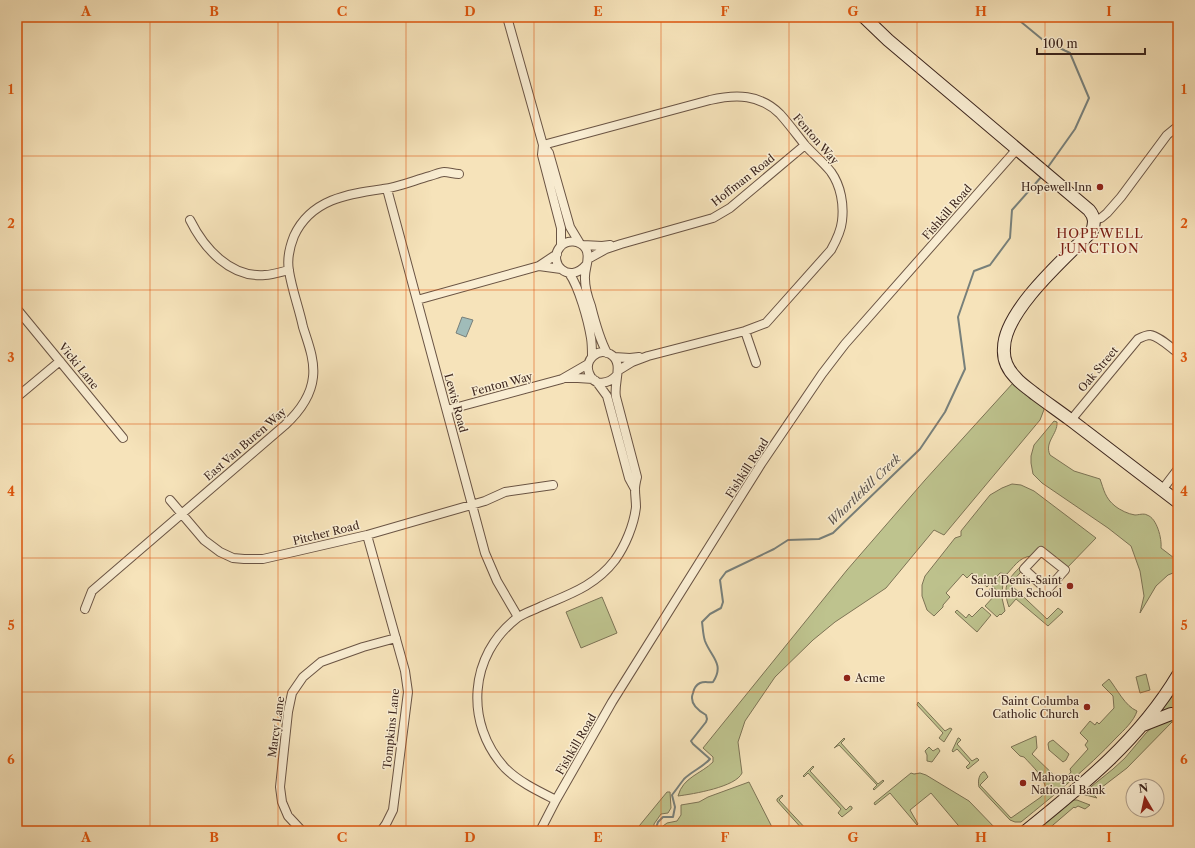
<svg xmlns="http://www.w3.org/2000/svg" width="1195" height="848" font-family="'Libre Caslon Text',serif">
<rect width="100%" height="100%" fill="#f6e3ba"/>
<filter id="stains"><feTurbulence type="fractalNoise" baseFrequency=".005" numOctaves="4"/><feColorMatrix values="0 0 0 0 .2 0 0 0 0 .09 0 0 0 0 .02 0 0 0 .5 -.17"/></filter>
<radialGradient id="worn" r=".72"><stop offset=".6" stop-color="#630" stop-opacity="0"/><stop offset="1" stop-color="#630" stop-opacity=".3"/></radialGradient>
<path fill="#bec38e" stroke="#7d7456" d="M1013,383L1045,407L1040,420L944,535L934,530L886,588L835,622L813,640L775,677L745,721L738,742L742,773C736,787 693,794 678,796C683,777 701,774 713,762V757L703,748L847,570L925,480Z
M1054,421L1057,422C1058,434 1044,442 1050,455L1074,471L1100,479C1104,490 1105,498 1115,506C1120,510 1128,514 1135,515C1138,515 1144,513 1147,515C1157,518 1162,539 1161,548L1178,561V571L1168,575L1156,586L1140,613L1144,596L1140,571L1131,546L1108,528L1042,483L1033,474L1031,463V456L1034,445Z
M1012,484L1021,485L1034,491L1096,538L1065,570L1041,551L1037,556C1021,555 1017,563 1007,574L1000,573L987,587L972,573L967,578L963,574L946,593L950,597L943,605V607L934,616L927,610L922,596V585L925,576L955,538L961,536V531L990,495L1002,488Z
M1024,563H1029L1010,584L1047,619L1058,608L1063,612L1048,626L1016,599L1009,607C1001,585 1009,578 1024,563Z
M1001,575H1006L1003,582L1002,595L992,586Z
M991,587L1002,598L1005,611L1001,615L1000,614L997,617L985,606L995,595L989,589Z
M602,597L617,633L581,648L566,612Z
M982,607L991,615L977,632L955,612L957,610L966,618L969,614L972,617Z
M1146,674L1150,690L1140,693L1136,677Z
M1109,679C1117,689 1125,706 1137,711C1134,721 1124,730 1116,738C1087,769 1054,795 1021,822H1015L1010,820L979,787C978,782 978,776 983,772H985L988,777L980,785L1011,818L1041,797L1046,790C1044,776 1033,767 1024,757L1020,756L1011,747L1036,736L1037,748L1032,754L1058,779L1062,775L1066,778L1071,772L1070,769L1088,749L1085,745L1088,741L1080,733L1090,721L1095,725L1097,722L1099,724L1114,708L1113,696L1102,685Z
M1172,696L1178,700V711L1159,714Z
M918,702L945,731L950,728L952,729L944,742L939,738L943,733L917,705Z
M1178,718V725L1172,722L1127,768L1093,794L1097,798L1082,794L1113,769L1125,758L1146,733L1157,723Z
M844,738L845,739L841,743L878,784L883,780L884,781L874,790L873,789L877,785L839,745L834,748Z
M958,738H959L961,740L957,744L972,761L977,758L979,760L968,769L966,767L970,763L957,749L953,752L952,751Z
M1053,740L1069,754L1066,760L1063,762L1049,750L1048,744L1049,742Z
M929,747L933,751L938,748L940,751L932,762L927,761V755L925,751Z
M813,766L814,767L810,771L846,810L850,806L852,807V809L842,817L838,813L841,809L808,773L804,777L803,776Z
M911,773L914,774L920,773L926,775L969,801L998,831H963L931,793L910,810L918,824L917,825L890,793L875,805L874,803Z
M749,782L774,831H666L664,830L663,826L667,823L677,821L681,815V805L699,802L708,797Z
M667,792H670L671,808L668,813L661,814L654,824V831H635Z
M782,795L783,796L779,800L808,831H804L777,801V799Z
M1073,800H1077L1090,805L1085,809L1078,806L1075,808L1074,807L1046,831H1035Z"/>
<path fill="#a0bcb9" stroke="#78807b" d="M462,317L473,320L466,337L456,333Z"/>
<g fill="none" stroke-linecap="round" stroke-linejoin="round">
<path stroke="#78807b" stroke-width="2" d="M1015,17L1043,40L1070,53L1089,98L1075,129L1048,167
M658,831L656,828L658,822L663,817H673L675,807L672,795C676,790 680,784 684,779C692,771 703,767 710,759L693,744L691,741L706,722L707,719L706,715C697,710 689,703 693,693C694,688 696,685 700,683C705,681 709,683 713,682C725,664 711,657 705,641C703,635 703,629 702,622L710,614L721,608L723,602L720,580L726,572L774,549L788,540L819,539L833,533L920,449L945,412L965,369L958,317L974,271L990,265L1010,238L1012,210L1042,176"/>
<g stroke="#6a5444" stroke-width="10">
<path id="street" d="M507,17L543,145L549,153L570,227L579,242
M543,145L710,100C736,94 760,94 780,114C789,124 797,135 805,145C813,154 823,162 831,172C841,186 844,205 842,221C841,231 836,241 831,250L766,323L745,331L648,356L632,362L619,370
M543,145L542,155L561,228V246
M387,189L485,553L497,581L518,617
M190,220C204,248 230,278 265,275C272,275 281,272 289,270
M1094,220L1101,218L1107,213L1121,197L1167,135L1178,126
M583,245L602,246L610,245
M588,259L606,249L621,244L713,218L730,208L805,145
M586,265C569,285 547,263 560,247C567,239 580,240 586,249C591,258 584,269 585,279C585,288 588,298 591,306C595,322 599,338 607,353
M539,266L561,269
M569,273C579,287 588,320 591,338C592,344 592,351 592,357
M417,300L539,266L557,254
M17,309L123,438
M745,331L756,363
M614,357L630,358L639,357
M565,378H578L593,379
M596,381L607,396L629,478L635,489
M17,397L60,361
M447,410L562,379L588,364
M1071,420L1138,339C1142,337 1146,335 1150,335C1159,336 1171,348 1178,353
M1162,490L1178,469
M170,500L204,540L220,552L233,558L244,559H263L367,535L485,501L505,492L553,485
M367,535L405,671L408,692L393,810L386,824L381,831
M1041,551L1065,570L1047,590L1024,569Z
M85,609L92,591L285,425C299,412 311,397 313,377C315,360 308,343 303,327C299,308 292,290 289,271C287,260 290,246 294,236C311,199 348,194 383,189C399,187 415,180 430,176C434,175 440,172 444,172C449,172 454,174 459,174
M556,800C538,791 519,782 505,768C464,723 469,655 517,618C524,613 534,610 542,606C570,594 595,586 615,560C625,546 634,525 636,507C636,501 635,495 635,489C635,485 636,481 637,477L616,397C613,383 625,362 610,354C598,347 584,360 589,373C594,387 609,384 617,375
M302,831L288,816L282,802L280,787L288,712L292,693L303,677L321,662L363,647L396,638
M540,831L556,800L612,702L761,464L822,374L845,344L1017,149"/>
</g>
<g stroke="#3c251d" stroke-width="14">
<path id="secondary" d="M864,17L888,40L1089,210C1095,217 1095,223 1092,231C1066,257 1004,311 1004,348C1003,359 1008,370 1016,378C1021,384 1029,389 1035,394C1047,403 1060,412 1072,421C1107,448 1143,475 1178,502
M1143,725L1171,714L1178,715
M1026,831C1083,785 1140,739 1178,675"/>
</g>
<use href="#street" stroke="#f9edd2" stroke-width="8"/>
<use href="#secondary" stroke="#f9edd2" stroke-width="12"/>
</g>
<path fill="none" stroke="#df560d" stroke-width="1" stroke-opacity="0.55" d="M150,17V831M278,17V831M406,17V831M534,17V831M661,17V831M789,17V831M917,17V831M1045,17V831M17,156H1178M17,290H1178M17,424H1178M17,558H1178M17,692H1178"/>
<g fill="#8f2418" stroke="#f9edd2" stroke-width="1.5">
<circle cx="1100" cy="187" r="4"/>
<circle cx="1070" cy="586" r="4"/>
<circle cx="847" cy="678" r="4"/>
<circle cx="1087" cy="707" r="4"/>
<circle cx="1023" cy="783" r="4"/>
</g>
<g text-anchor="middle" stroke-width="3" stroke-linejoin="round" paint-order="stroke">
<g font-size="11" fill="#3c251d" stroke="#f9edd2">
<text transform="translate(816 139) rotate(49)" y="4">Fenton Way</text>
<text transform="translate(743 180) rotate(-38)" y="4">Hoffman Road</text>
<text transform="translate(947 212) rotate(-49)" y="4">Fishkill Road</text>
<text transform="translate(79 366) rotate(51)" y="4">Vicki Lane</text>
<text transform="translate(1098 369) rotate(-50)" y="4">Oak Street</text>
<text transform="translate(502 384) rotate(-15)" y="4">Fenton Way</text>
<text transform="translate(456 403) rotate(75)" y="4">Lewis Road</text>
<text transform="translate(245 444) rotate(-41)" y="4">East Van Buren Way</text>
<text transform="translate(747 468) rotate(-57)" y="4">Fishkill Road</text>
<text transform="translate(326 533) rotate(-14)" y="4">Pitcher Road</text>
<text transform="translate(276 727) rotate(-82)" y="4">Marcy Lane</text>
<text transform="translate(391 729) rotate(-84)" y="4">Tompkins Lane</text>
<text transform="translate(576 744) rotate(-60)" y="4">Fishkill Road</text>
</g>
<g font-size="11" fill="#3c251d" stroke="#f9edd2" text-anchor="end">
<text x="1092" y="191">Hopewell Inn</text>
<text x="1062" y="584">Saint Denis-Saint<tspan x="1062" dy="13">Columba School</tspan></text>
<text x="855" y="682" text-anchor="start">Acme</text>
<text x="1079" y="705">Saint Columba<tspan x="1079" dy="13">Catholic Church</tspan></text>
<text x="1031" y="781" text-anchor="start">Mahopac<tspan x="1031" dy="13">National Bank</tspan></text>
</g>
<g font-size="12" font-style="italic" fill="#5a524c" stroke="#f9edd2">
<text transform="translate(864 490) rotate(-44)" y="4">Whortlekill Creek</text>
</g>
<g font-size="13" letter-spacing="1" fill="#7a1f14" stroke="#f9edd2">
<text x="1100" y="238">HOPEWELL<tspan x="1100" dy="15">JUNCTION</tspan></text>
</g>
</g>
<rect width="1195" height="848" fill="none" stroke="#f6e3ba" stroke-width="44"/>
<g transform="translate(1145 798) rotate(351)"><circle r="19" fill="#f9edd2" stroke="#ad9d8a"/>
<path d="M0-3L7 15L0 10L-7 15Z" fill="#8f2418"/>
<text y="-6" font-size="11" font-weight="bold" text-anchor="middle" fill="#3c251d">N</text>
</g>
<path d="M1037 48v6h108v-6" fill="none" stroke="#3c251d" stroke-width="2"/>
<text x="1043" y="48" font-size="12" fill="#3c251d" stroke="#f9edd2" stroke-width="3" paint-order="stroke">100 m</text>
<rect x="22" y="22" width="1151" height="804" fill="none" stroke="#df560d" stroke-width="1.5"/>
<g font-size="13" text-anchor="middle" font-weight="bold" fill="#df560d">
<text x="86" y="16">A</text>
<text x="214" y="16">B</text>
<text x="342" y="16">C</text>
<text x="470" y="16">D</text>
<text x="598" y="16">E</text>
<text x="725" y="16">F</text>
<text x="853" y="16">G</text>
<text x="981" y="16">H</text>
<text x="1109" y="16">I</text>
<text x="11" y="94">1</text>
<text x="1184" y="94">1</text>
<text x="11" y="228">2</text>
<text x="1184" y="228">2</text>
<text x="11" y="362">3</text>
<text x="1184" y="362">3</text>
<text x="11" y="496">4</text>
<text x="1184" y="496">4</text>
<text x="11" y="630">5</text>
<text x="1184" y="630">5</text>
<text x="11" y="764">6</text>
<text x="1184" y="764">6</text>
<text x="86" y="842">A</text>
<text x="214" y="842">B</text>
<text x="342" y="842">C</text>
<text x="470" y="842">D</text>
<text x="598" y="842">E</text>
<text x="725" y="842">F</text>
<text x="853" y="842">G</text>
<text x="981" y="842">H</text>
<text x="1109" y="842">I</text>
</g>
<rect width="100%" height="100%" filter="url(#stains)"/>
<rect width="100%" height="100%" fill="url(#worn)"/>
</svg>
